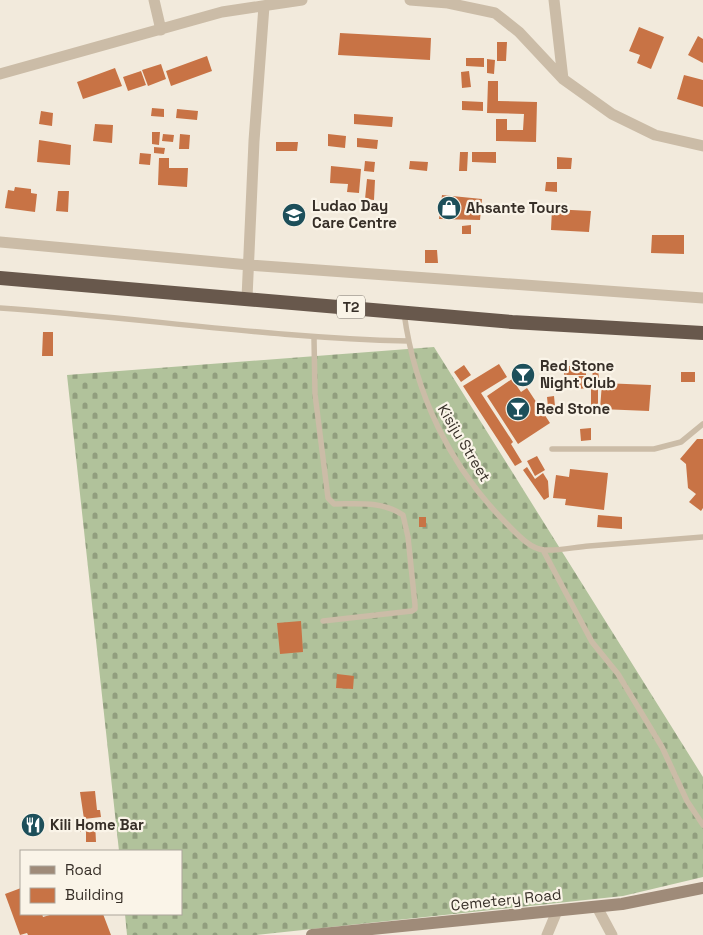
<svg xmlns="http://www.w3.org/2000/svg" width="703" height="935" font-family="'Space Grotesk',sans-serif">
<defs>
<pattern id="cemetery-stones" width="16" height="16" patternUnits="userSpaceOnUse" patternTransform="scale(1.25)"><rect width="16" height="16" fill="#b1c29b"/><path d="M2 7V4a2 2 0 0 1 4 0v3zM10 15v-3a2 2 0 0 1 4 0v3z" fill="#919e7e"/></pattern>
</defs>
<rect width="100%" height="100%" fill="#f2eadc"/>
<path fill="url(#cemetery-stones)" d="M434,347L703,777V877L623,896L256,935H127L125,914H181V851H119L67,375Z"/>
<path fill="#c87345" d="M639,27L664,37L651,69L637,63L640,55L629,51Z
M340,33L431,38L430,60L338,55Z
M698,36L703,39V63L688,55Z
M497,42H507L506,61H497Z
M207,56L212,71L171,86L166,71Z
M466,58H484V67L466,66Z
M487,59L495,60L494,74L487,73Z
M161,64L166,79L148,86L142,70Z
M115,68L122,86L83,99L77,82Z
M141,71L146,85L128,91L123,77Z
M469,71L471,87L462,88L461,72Z
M684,75L703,80V107L677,99Z
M488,81H498V101L537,102L536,142L496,141V119H507V130H523L524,114L487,113Z
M462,101L483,102V111L462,110Z
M152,108L164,109V117L151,116Z
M177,109L198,111L197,120L176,118Z
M41,111L53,113L52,126L39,124Z
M354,114L393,117L392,127L354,124Z
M95,124L113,125L112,143L93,141Z
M152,132H160L159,145L152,144Z
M163,134L174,135L173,142L162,141Z
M180,134L190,135L189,149H179Z
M328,134L346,136L345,148L328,146Z
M357,138L378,140L377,149L357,147Z
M39,140L71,145L70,165L37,162Z
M276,142H298L297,151H276Z
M154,147L165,148L164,154L154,153Z
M460,152H468L467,171H459Z
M472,152H496V163L472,162Z
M140,153L151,154L150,165L139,164Z
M557,157L572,158L571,169H557Z
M159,158H169V168H188L187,187L158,185Z
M365,161L375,162L374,172L364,171Z
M410,161L428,162L427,171L409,169Z
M331,166L361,169L359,193L347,192L348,184L330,183Z
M367,179L375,180L374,200L365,199Z
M546,182H557V192L545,191Z
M15,187L31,189V193L37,194L35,212L5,208L8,190L14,191Z
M58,191H69L68,212L56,211Z
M442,195L482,199L480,220L439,219Z
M552,209L591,211L589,232L551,230Z
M471,225V234H462V226Z
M652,235H684V254L651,253Z
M425,250H437L438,263H425Z
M43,332H53V356H42Z
M499,364L507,377L481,393L513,442L511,444L522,462L515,466L463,386Z
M464,365L471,375L461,382L454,372Z
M564,366H586V375H564Z
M592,366H598L599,381H593Z
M681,372H695V382H681Z
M577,376H589L590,388L577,389Z
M512,379L521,392L527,388L550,423L518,444L487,396Z
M602,383L651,385L649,411L600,409Z
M591,384H598V414H591Z
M554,396L555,406L548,407L547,397Z
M591,428V440L581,441L580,429Z
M697,439H703V508L701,511L689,502L696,494L688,488L686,464L680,459Z
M537,456L545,470L535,476L527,461Z
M527,467L535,479L543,473L548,481L549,497L544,500L523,470Z
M570,469L608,473L604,510L565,505L566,499L553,498L556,475L569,477Z
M598,515L622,517V529L597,527Z
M419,517H426V527H419Z
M301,621L303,652L280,654L277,623Z
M337,674L354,676L353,689L336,688Z
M95,791L97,810H100L101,817L84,819L80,792Z
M80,822H95L96,842H86V832H80Z
M21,888V914H42L43,917L53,914H103L111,935H28L27,933L20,935L5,894Z"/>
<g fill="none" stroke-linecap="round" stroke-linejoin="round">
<path stroke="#cbbca7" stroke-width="5.5" d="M0,308C136,317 271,338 408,341
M404,313C415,393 449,466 507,524C516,533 530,549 544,550C558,551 575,547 589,546C627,543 665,540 703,537
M314,338L315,394L328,498L334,504C358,504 382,501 403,515L408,537L415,605V609L412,611L323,621
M552,449H654L681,442L703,424
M543,550L592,642L618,674L662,747L687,801L703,825"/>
<path stroke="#cbbca7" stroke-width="11" d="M154,0L161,30
M410,0L448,3L495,13L519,32L563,79L612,114L655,135L703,146
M554,0L563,79
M0,74L222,12L302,0
M0,242L249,265L703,298
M247,298L254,141L264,6
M597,907L612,935
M547,935L557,911"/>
<path stroke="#9f8b79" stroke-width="12" d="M312,935L622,904L703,888"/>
<path stroke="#68584c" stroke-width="14" d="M0,278L512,322L703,333"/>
</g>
<defs>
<g id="shop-disc" transform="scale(1.25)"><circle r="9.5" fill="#1d4f5a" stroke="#faf4e8"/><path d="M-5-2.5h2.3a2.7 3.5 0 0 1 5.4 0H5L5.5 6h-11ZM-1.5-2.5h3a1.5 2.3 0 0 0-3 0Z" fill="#fff"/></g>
<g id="school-disc" transform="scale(1.25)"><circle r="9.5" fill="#1d4f5a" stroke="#faf4e8"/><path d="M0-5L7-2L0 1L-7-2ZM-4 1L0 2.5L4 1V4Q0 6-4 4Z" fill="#fff"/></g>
<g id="bar-disc" transform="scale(1.25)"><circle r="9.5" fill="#1d4f5a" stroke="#faf4e8"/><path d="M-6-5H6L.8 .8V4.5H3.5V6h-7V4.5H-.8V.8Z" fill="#fff"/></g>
<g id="restaurant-disc" transform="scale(1.25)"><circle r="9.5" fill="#1d4f5a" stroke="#faf4e8"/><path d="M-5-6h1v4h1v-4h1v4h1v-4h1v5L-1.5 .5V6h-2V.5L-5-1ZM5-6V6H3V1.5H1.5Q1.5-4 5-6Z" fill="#fff"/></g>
</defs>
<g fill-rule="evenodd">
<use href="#shop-disc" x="449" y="208"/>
<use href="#school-disc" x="294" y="215"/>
<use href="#bar-disc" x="523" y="375"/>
<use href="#bar-disc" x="518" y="409"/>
<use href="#restaurant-disc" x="33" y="825"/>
</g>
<g text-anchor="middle" stroke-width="4.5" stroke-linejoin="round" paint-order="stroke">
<rect fill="#faf4e8" stroke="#726a62" stroke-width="1" x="337" y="295.5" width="28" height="23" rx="4"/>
<g font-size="14" font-weight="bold" fill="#372f28">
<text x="351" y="312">T2</text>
</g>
<g font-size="15" font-weight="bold" fill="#372f28" stroke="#faf4e8" text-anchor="start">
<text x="312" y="211">Ludao Day<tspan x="312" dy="17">Care Centre</tspan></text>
<text x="466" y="213">Ahsante Tours</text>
<text x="540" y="371">Red Stone<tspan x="540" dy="17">Night Club</tspan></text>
<text x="536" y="414">Red Stone</text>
<text x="50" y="830">Kili Home Bar</text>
</g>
<g font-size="15" fill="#372f28" stroke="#faf4e8">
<text transform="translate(464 443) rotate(59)" y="5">Kisiju Street</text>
<text transform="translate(506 900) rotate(-6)" y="5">Cemetery Road</text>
</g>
</g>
<rect x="20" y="850" width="162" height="65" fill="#faf4e8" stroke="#aca59b"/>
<rect x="30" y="866" width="25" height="8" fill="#9f8b79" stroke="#aca59b"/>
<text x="65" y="875" font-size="15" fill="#372f28">Road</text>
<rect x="30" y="888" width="25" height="15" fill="#c87345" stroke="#aca59b"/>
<text x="65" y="900" font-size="15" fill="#372f28">Building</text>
</svg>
